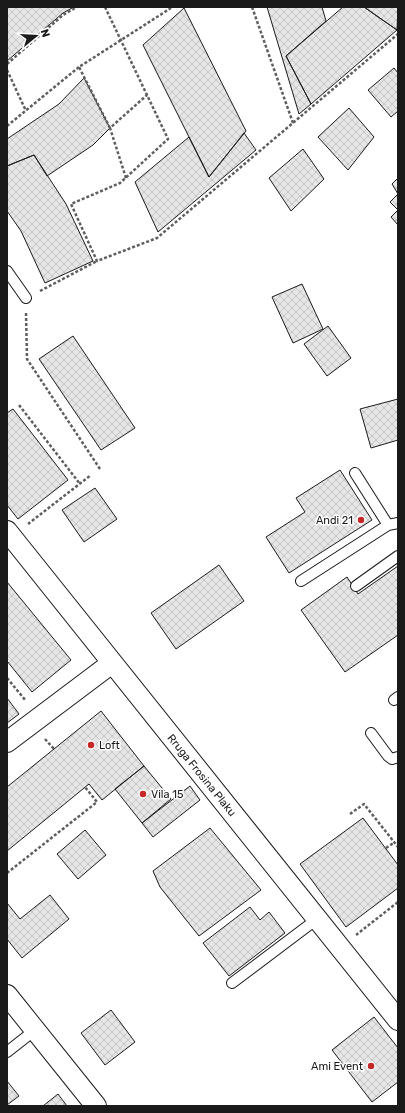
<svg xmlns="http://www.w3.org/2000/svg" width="405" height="1113" font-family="Rubik,sans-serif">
<defs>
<pattern id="building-cross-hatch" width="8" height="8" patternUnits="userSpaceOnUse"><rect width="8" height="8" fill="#e6e6e6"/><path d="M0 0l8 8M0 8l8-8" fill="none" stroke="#c5c5c5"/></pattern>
</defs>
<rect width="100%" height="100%" fill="#fff"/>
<path fill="url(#building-cross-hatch)" stroke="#1a1a1a" d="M7,7H74L63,13L7,61Z
M267,7H322L326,21L286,56L311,104L299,114Z
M343,7H364L397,30L311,104L286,56Z
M364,7H398L397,30Z
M184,8L246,131L209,177L143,45Z
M394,68L398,73V111L391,117L368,90Z
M84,78L110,128L93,145L47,176L34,155L7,166V139L59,104Z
M349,108L374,137L348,170L318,137Z
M244,133L256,150L158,232L135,182L189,137L209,177Z
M303,149L324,179L291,211L269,178Z
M34,155L66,204L93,261L45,283L21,231L7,211V166Z
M398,178V225L391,217L398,210L390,202L398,194L392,184Z
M302,284L323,329L293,343L272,297Z
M328,326L351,358L327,376L304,344Z
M73,336L135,428L101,450L39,359Z
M398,399V440L371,448L360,409Z
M13,409L68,480L18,519L7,505V413Z
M340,470L372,520L289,573L266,537L305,512L296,498Z
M95,488L117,519L84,542L62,510Z
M219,565L244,601L176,649L151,613Z
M398,566V635L345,672L301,610L347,577L358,594Z
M7,582L71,660L32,692L7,661Z
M7,698L19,714L7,723Z
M101,711L144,766L102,800L89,784L7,851V787Z
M144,766L171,799L142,823L115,789Z
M190,786L200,800L153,837L142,823Z
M363,818L398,865V888L346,927L300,864Z
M210,828L261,890L199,936L160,887L153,871Z
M85,830L106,855L78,879L57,854Z
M50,895L69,919L22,958L7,939V903L20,919Z
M250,907L260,920L269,912L285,933L229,976L203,943Z
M111,1010L135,1042L105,1065L81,1033Z
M374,1017L398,1048V1082L372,1102L332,1050Z
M7,1081L19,1096L7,1105Z
M58,1094L67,1106H43Z"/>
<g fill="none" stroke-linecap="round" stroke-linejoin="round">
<g stroke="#1a1a1a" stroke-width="12">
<path id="service" d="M7,271L26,298
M355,473L388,525
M301,581L388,525L398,523
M356,586L398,556
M394,700L398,697
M371,733L388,756L392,759L398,757
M232,983L317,919
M7,1052L35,1030"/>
</g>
<g stroke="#1a1a1a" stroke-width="22">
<path id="minor" d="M7,531L398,1020
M7,742L112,663
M7,995L96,1106"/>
</g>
<path stroke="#5f5f5f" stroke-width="2.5" stroke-dasharray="3 2" stroke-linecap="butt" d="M105,7L168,139L120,183L71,204L97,261L157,238L398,34
M252,7L293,123
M7,64L63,15L77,7
M7,70L26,111
M7,126L79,67
M110,128L79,67L171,8
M126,178L110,128L147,95
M40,291L97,261
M26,313L27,359L100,469
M19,405L80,484
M28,524L91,475
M7,678L26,701
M45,739L54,749
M350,814L364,804L398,847
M386,848L395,842
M7,873L97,802L85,787
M356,935L398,902"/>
<use href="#service" stroke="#fff" stroke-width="10"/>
<use href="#minor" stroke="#fff" stroke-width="20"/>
</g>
<g fill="#c62828" stroke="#fff" stroke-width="1.5">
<circle cx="361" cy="520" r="4"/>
<circle cx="91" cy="745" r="4"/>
<circle cx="143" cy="794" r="4"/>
<circle cx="371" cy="1066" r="4"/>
</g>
<g text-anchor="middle" stroke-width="3" stroke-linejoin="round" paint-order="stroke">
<g font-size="11" fill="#1a1a1a" stroke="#fff" text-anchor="end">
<text x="353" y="524">Andi 21</text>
<text x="99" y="749" text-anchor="start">Loft</text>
<text x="151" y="798" text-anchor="start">Vila 15</text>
<text x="363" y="1070">Ami Event</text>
</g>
<g font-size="11" fill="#1a1a1a" stroke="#fff">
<text transform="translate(202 775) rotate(51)" y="4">Rruga Frosina Plaku</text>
</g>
</g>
<rect width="405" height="1113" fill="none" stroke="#1a1a1a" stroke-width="16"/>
<g transform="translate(36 36) rotate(72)" stroke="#ffffff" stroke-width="3" paint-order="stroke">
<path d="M0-3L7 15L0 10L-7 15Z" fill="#1a1a1a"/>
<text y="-6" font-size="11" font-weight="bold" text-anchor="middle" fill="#1a1a1a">N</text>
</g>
</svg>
